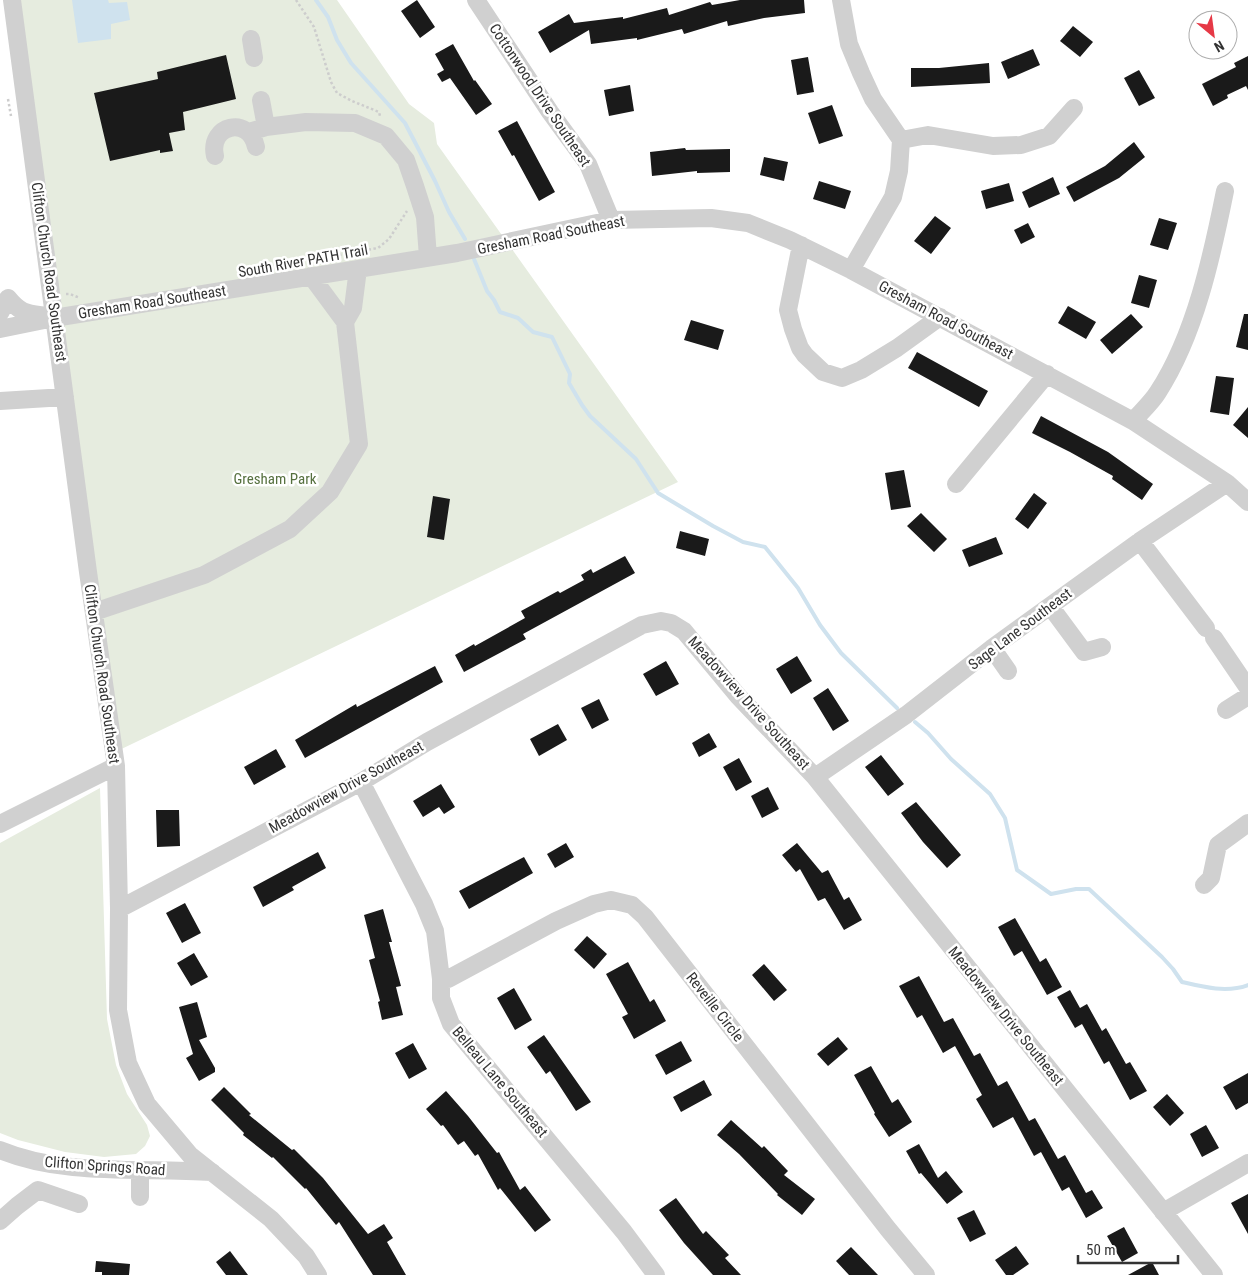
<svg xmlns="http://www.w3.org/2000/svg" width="1248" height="1275" font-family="'Roboto Condensed',sans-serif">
<rect width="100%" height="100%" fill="#fff"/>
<path fill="#e6ecdf" d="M14,0H337L409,104L434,123L437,144L678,482L111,754Z
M100,788L107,1019L116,1065L127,1094L147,1125L150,1136L145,1146L136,1154L104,1157L65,1152L18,1140L0,1133V843Z"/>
<path fill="#cfe2ee" d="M72,0H108L109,3L127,2L130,20L111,24V39L78,43Z"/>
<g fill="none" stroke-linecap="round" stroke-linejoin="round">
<path stroke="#cfe2ee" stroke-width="4" d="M316,0L328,17L337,40L351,63L405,123L435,181L449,212L465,239
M474,259L487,291L494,300L500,312L518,318L533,332L552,337L570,374L569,383L582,405L590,416L636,459L658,493L713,526L743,542L765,547L798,588L820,625L841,653L897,708
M915,722L928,733L951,759L990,794L1005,818L1017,870L1051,894L1076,889H1089L1162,957L1173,969L1182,982C1203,987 1227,993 1248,985"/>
</g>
<path fill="#1a1a1a" d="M417,0L435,27L420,38L401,11Z
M740,0H804L805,13L764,18L728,26L727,21L684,34L682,29L637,40V38L591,44L589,30L550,53L538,32L569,14L574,23L623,17V19L667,8L669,15L710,2L712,5Z
M1073,26L1093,42L1080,57L1060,41Z
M453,44L474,81L475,80L492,104L476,115L450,78L442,82L437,74L444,70L435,54Z
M1033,49L1040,65L1008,79L1001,62Z
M226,55L236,99L183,112L185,130L169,133L173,151L160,153V150L110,161L94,93L158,79L157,72Z
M1248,56V90L1246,86L1227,95L1228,98L1213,106L1202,84L1236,67L1234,63Z
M808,57L814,92L797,95L791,60Z
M989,63L990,83L911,87V68H939Z
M1139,70L1155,98L1139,106L1124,78Z
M630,85L634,111L609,116L604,90Z
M832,105L843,136L819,144L808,113Z
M517,121L555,192L539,201L514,155L512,156L498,131Z
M1134,142L1145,157L1119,178L1074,202L1066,187L1105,166Z
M685,148L686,150L730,149V172L697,173V171L652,176L650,152Z
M764,157L788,162L784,181L760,175Z
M1053,177L1060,194L1029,208L1022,192Z
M819,181L851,191L845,209L813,199Z
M1009,183L1014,201L986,209L981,191Z
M935,216L951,228L931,254L914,241Z
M1159,218L1177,223L1168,250L1150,245Z
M1028,223L1035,237L1021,244L1014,230Z
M1139,275L1157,280L1149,308L1131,303Z
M1068,306L1096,322L1086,339L1058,323Z
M1131,314L1143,327L1112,354L1100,340Z
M1244,314H1248V350L1236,347Z
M691,320L724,330L718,350L684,340Z
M917,352L988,391L979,407L908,368Z
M1216,376L1234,378L1229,415L1210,412Z
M1248,407V438L1233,425Z
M1041,416L1108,452L1153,484L1142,500L1112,479L1113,476L1070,452L1032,433Z
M904,470L911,507L891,510L885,473Z
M1034,493L1047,503L1028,529L1015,519Z
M433,496L450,499L444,540L427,537Z
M921,513L947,539L934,552L907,526Z
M680,531L709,539L705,556L676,548Z
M996,537L1003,554L969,567L962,550Z
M625,556L635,573L523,634L526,639L464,672L455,655L474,644L475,646L525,618L521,611L558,591L560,593L584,580L581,575L591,569L593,573Z
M797,656L812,681L791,694L776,669Z
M666,661L679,684L656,696L643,674Z
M435,666L443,682L305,758L295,740L356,704L357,707Z
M828,688L849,721L833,731L813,698Z
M599,699L609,720L592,729L581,708Z
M558,724L567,740L539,756L530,739Z
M709,733L717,747L699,757L692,743Z
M276,749L286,767L254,785L244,767Z
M881,755L904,784L888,796L865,767Z
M739,758L752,782L736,791L723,767Z
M441,784L455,807L444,814L439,807L423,817L413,801Z
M768,787L779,809L762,818L751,796Z
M916,802L961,855L947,868L923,842L901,813Z
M156,810H179L180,846L157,847Z
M566,843L574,857L555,868L547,854Z
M797,843L822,873L828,870L844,900L849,897L862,920L844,930L825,898L818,901L800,869L796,872L782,855Z
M318,852L326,868L292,887L294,890L263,907L253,887Z
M524,857L533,873L469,909L459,891Z
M185,903L201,933L182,943L166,913Z
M383,909L392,942H389L401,986L396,987L403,1015L382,1020L378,1002L380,1001L369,960L375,958L364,915Z
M1015,918L1040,962L1046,958L1062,987L1047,995L1022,951L1014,956L998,927Z
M587,936L607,954L594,969L574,950Z
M194,953L208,977L191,986L177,963Z
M628,962L650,1002L654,999L666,1021L634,1039L622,1017L628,1014L606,974Z
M764,964L787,990L774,1001L752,975Z
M919,976L944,1022L953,1018L974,1056L980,1053L998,1086L1007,1081L1029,1121L1035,1118L1058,1159L1065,1155L1086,1193L1092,1190L1103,1208L1086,1218L1069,1187L1062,1191L1041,1152L1034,1156L1013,1117L993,1128L976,1099L982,1095L955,1046L943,1053L922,1015L917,1018L899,986Z
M514,988L532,1020L515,1030L497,998Z
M1070,990L1080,1008L1087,1004L1102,1031L1106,1028L1126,1064L1130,1062L1147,1091L1130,1100L1109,1061L1104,1064L1082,1024L1075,1028L1057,997Z
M197,1002L207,1037L199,1040L215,1068V1072L199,1081L186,1058L193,1054L179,1007Z
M544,1035L591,1102L576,1111L550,1071L546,1074L527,1047Z
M838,1037L848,1049L828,1066L817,1054Z
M681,1041L692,1061L666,1075L655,1055Z
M413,1043L427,1069L409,1079L395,1053Z
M871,1066L892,1103L898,1099L912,1122L889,1137L874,1114L875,1113L854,1075Z
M1248,1073V1103L1236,1110L1223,1087Z
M704,1080L712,1095L681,1112L673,1097Z
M224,1087L251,1114L249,1115L292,1150L294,1149L323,1178L368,1234L384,1224L393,1238L387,1242L406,1275H373L339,1222L336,1225L306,1188L305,1189L273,1157L272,1158L243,1135L244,1133L211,1100Z
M446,1091L468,1116L497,1153L499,1152L520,1190L525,1186L551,1220L535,1232L500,1188L498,1190L478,1154L475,1156L464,1141L458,1145L443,1125L441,1126L426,1109Z
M1167,1094L1184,1113L1170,1126L1153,1107Z
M731,1120L762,1148L764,1146L788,1171L784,1175L815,1199L802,1215L777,1195L778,1194L739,1154L717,1135Z
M1206,1125L1219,1148L1202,1157L1190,1134Z
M919,1144L938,1178L946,1171L963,1192L947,1204L921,1173L919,1174L906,1151Z
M1248,1194V1234L1231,1203Z
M676,1198L703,1234L706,1231L729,1255L725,1258L741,1275H713L684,1243L659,1210Z
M974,1210L986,1234L970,1242L957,1218Z
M1124,1227L1138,1253L1122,1262L1107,1236Z
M1016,1246L1029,1264L1013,1275H1006L995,1260Z
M851,1247L878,1275H849L836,1261Z
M230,1251L248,1275H226L216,1262Z
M96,1261L130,1264L129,1275H102V1272H95Z
M1152,1262L1159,1275H1128Z"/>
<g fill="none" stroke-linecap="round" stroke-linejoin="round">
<path stroke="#cdcdcd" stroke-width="2.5" stroke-dasharray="2.5 2.5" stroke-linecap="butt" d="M296,0L314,27L331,82L337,93L352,101L379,112L380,116
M8,99L11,116
M339,255L378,248L389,239L407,211
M66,294H70L80,298"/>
<path stroke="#d0d0d0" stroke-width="18" d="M12,0L88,572L116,766L119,909L118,1010L128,1063L147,1104L190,1155L271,1219L306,1256L318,1275
M476,0L550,112L588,164L611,220
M841,0L849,44L861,73L873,99L901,140L899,171L893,197L851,270
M251,39L254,58
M261,100L266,127
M249,132L266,127L306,122L355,123L386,136L406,160L415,186L425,217L428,257
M901,140L928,135L993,146L1021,145L1049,136L1074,108
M215,156C208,125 249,115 256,147
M801,245L788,310L793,329L800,348L805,355L823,372L842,378L861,370L897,348L940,317
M0,313L8,298C21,314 27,313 47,316
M345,322L353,308L358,269
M0,329L54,318L457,253L611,220L711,218L748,223L790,240L851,270L1133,421L1227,483L1248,502
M0,401L65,397
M1133,421C1141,412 1152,402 1158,392C1195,335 1212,256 1225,191
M956,484L1047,374
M1140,541L1206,628
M1050,606L1084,652L1102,647
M94,612L204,575L290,529L330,492L359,444L345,322L311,276
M1214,638L1248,688
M992,648L1008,671
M1226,710L1248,696
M815,777L906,715L992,648L1140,541L1227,483
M361,782L424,904L435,931L441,979V998L451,1024L624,1232L656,1275
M0,824L116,766
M1204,885L1211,878L1218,845L1248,823
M119,909L361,782L427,742L642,625L661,621L671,623L684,631L738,696L815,777L1214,1275
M441,979H448L556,921L594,904L611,900L632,905L645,917L888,1229L926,1275
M0,1150C65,1177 143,1167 212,1172
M140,1170V1197
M1163,1212L1248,1163
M0,1221L17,1206L38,1190L79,1204"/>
</g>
<g text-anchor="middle" stroke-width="5" stroke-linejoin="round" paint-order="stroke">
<g font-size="15" fill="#333" stroke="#fff">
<text transform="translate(540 95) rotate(56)" y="5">Cottonwood Drive Southeast</text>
<text transform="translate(551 235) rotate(-11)" y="5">Gresham Road Southeast</text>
<text transform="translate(303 261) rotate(-10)" y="5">South River PATH Trail</text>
<text transform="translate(49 272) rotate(82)" y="5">Clifton Church Road Southeast</text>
<text transform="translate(152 302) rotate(-9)" y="5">Gresham Road Southeast</text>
<text transform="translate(946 320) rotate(28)" y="5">Gresham Road Southeast</text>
<text transform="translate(1020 629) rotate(-37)" y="5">Sage Lane Southeast</text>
<text transform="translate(102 674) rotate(82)" y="5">Clifton Church Road Southeast</text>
<text transform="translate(749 703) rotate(48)" y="5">Meadowview Drive Southeast</text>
<text transform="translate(346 787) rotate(-29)" y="5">Meadowview Drive Southeast</text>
<text transform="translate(715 1007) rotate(52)" y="5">Reveille Circle</text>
<text transform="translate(1006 1016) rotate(51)" y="5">Meadowview Drive Southeast</text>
<text transform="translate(500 1082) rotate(50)" y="5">Belleau Lane Southeast</text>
<text transform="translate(105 1166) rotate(4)" y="5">Clifton Springs Road</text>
</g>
<g font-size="15" fill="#56703f" stroke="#fff">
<text x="275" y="484">Gresham Park</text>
</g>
</g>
<g transform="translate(1213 35) rotate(151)"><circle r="24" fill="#ffffff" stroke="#adadad"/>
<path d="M0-4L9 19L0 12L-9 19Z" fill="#e63946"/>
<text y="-8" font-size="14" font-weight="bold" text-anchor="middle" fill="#333333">N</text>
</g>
<path d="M1078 1255v8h100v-8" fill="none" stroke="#333333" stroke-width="2.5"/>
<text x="1086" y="1255" font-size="15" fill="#333333" stroke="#ffffff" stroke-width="4" paint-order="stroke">50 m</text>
</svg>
